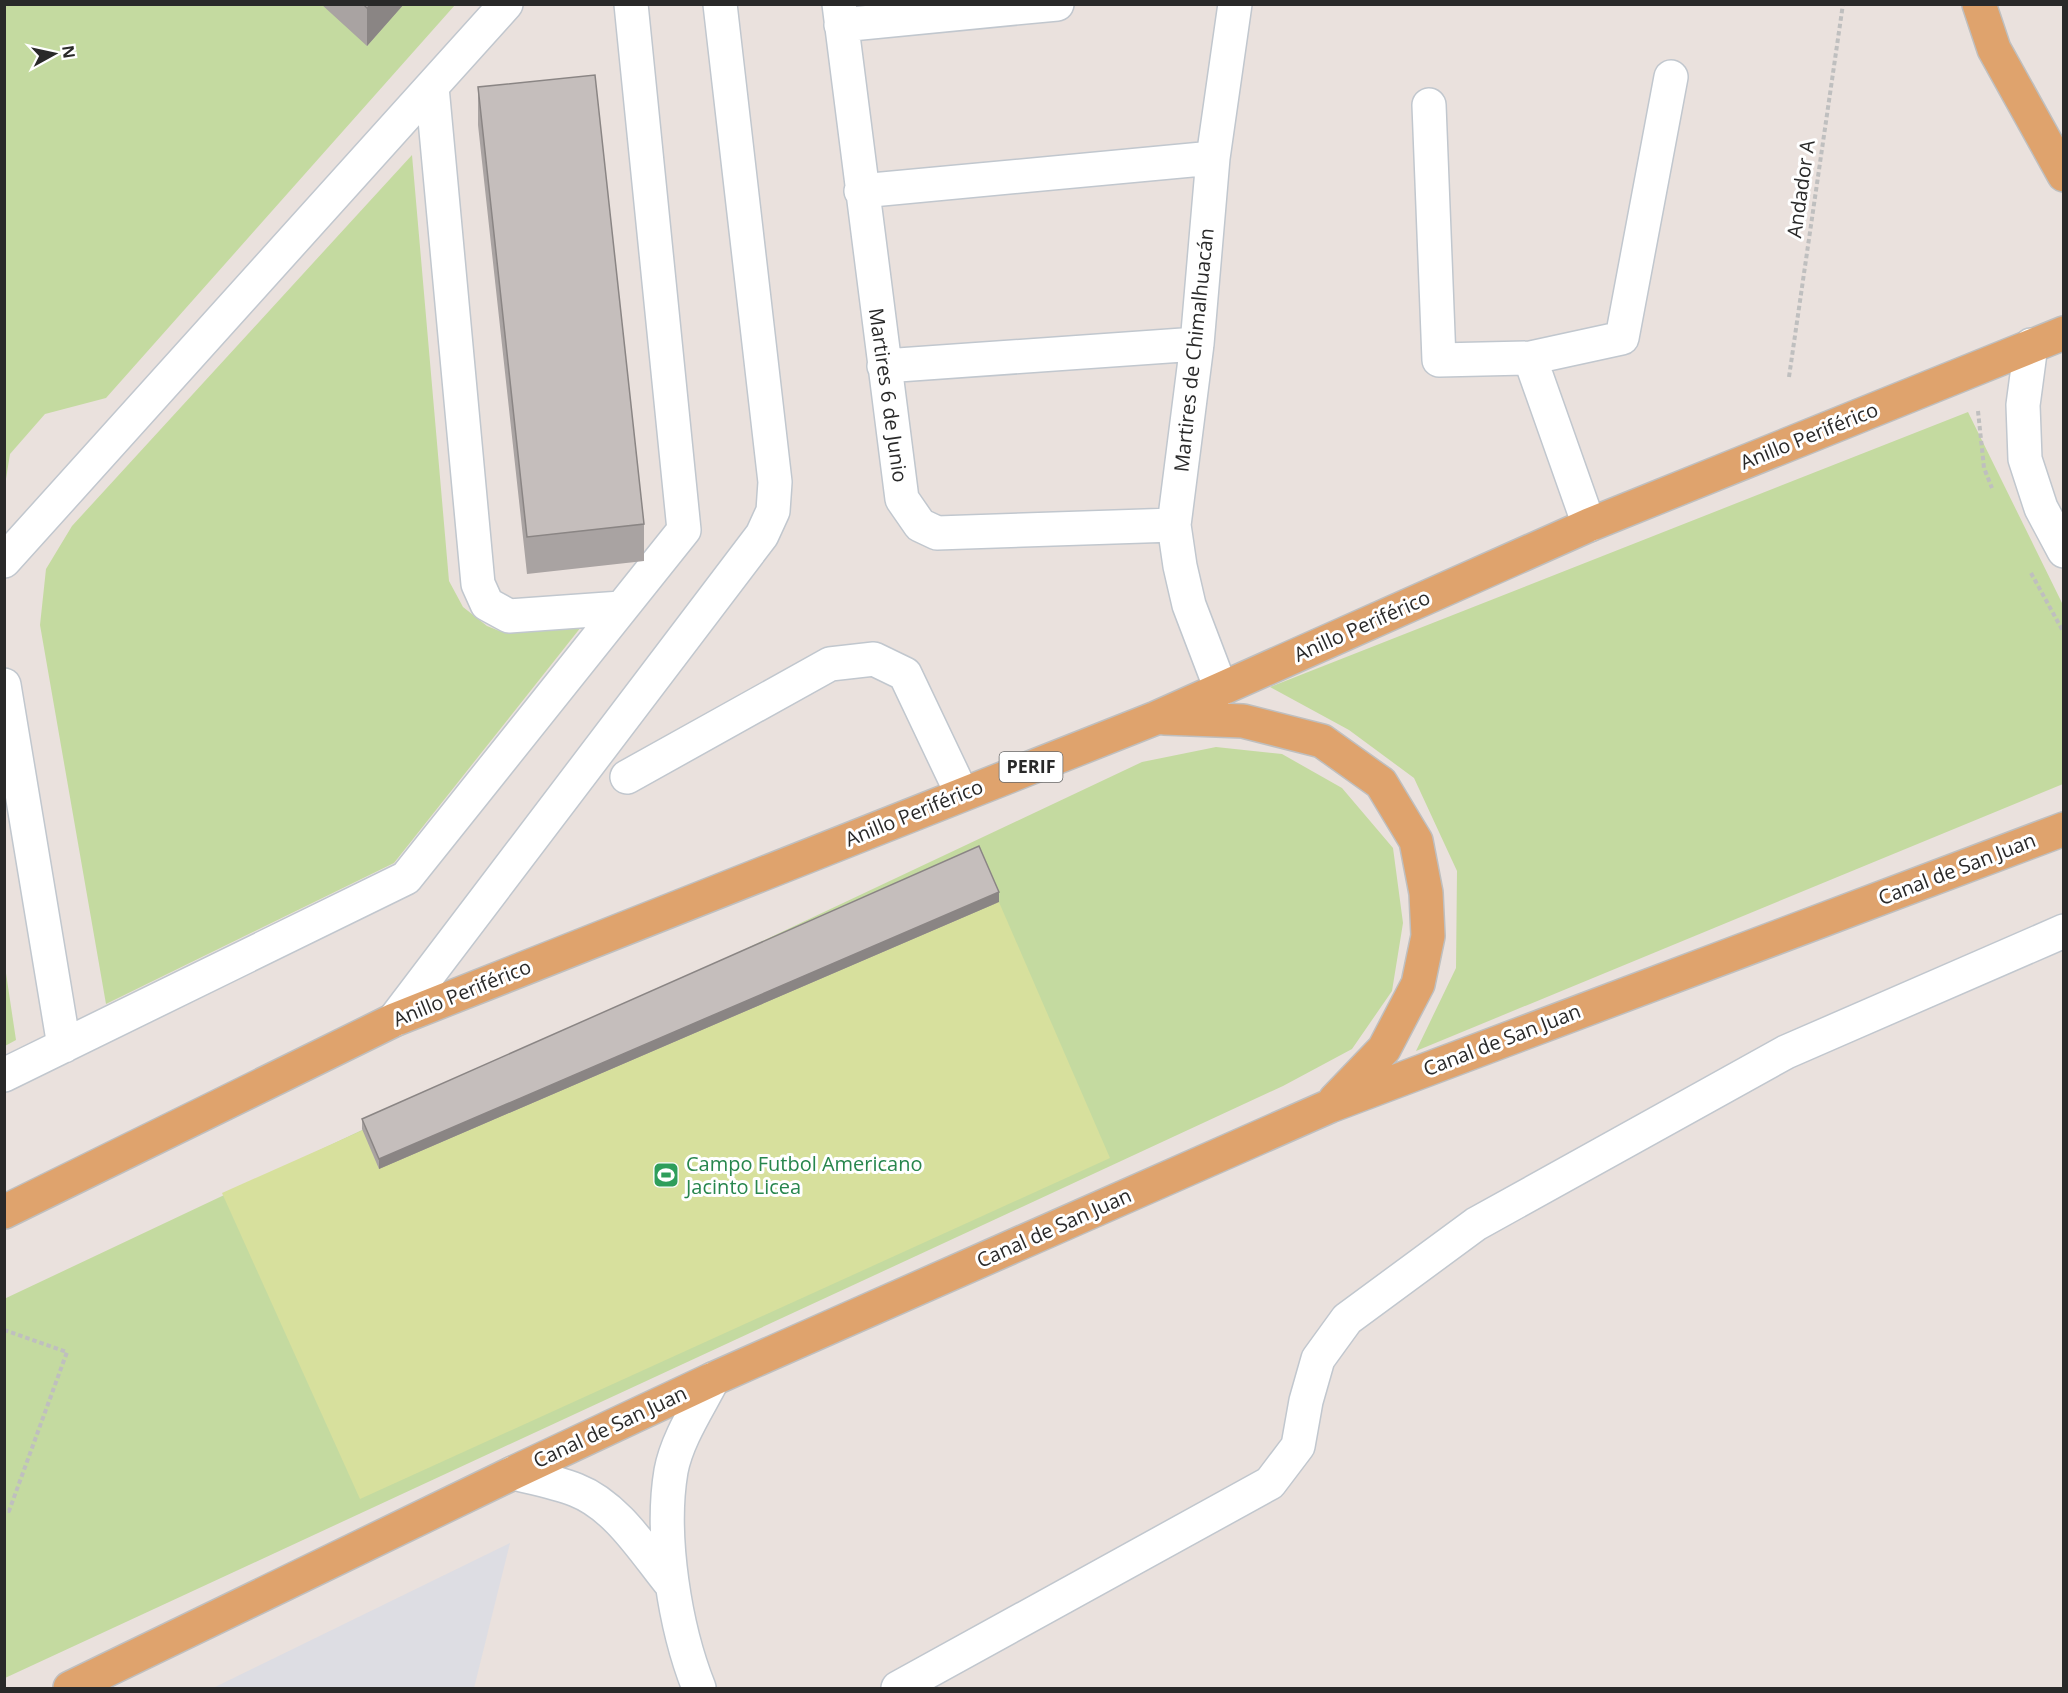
<svg xmlns="http://www.w3.org/2000/svg" width="2068" height="1693" font-family="'Open Sans',sans-serif">
<rect width="100%" height="100%" fill="#eae1dd"/>
<path fill="#dddde3" d="M510,1543L474,1688H213Z"/>
<path fill="#c4daa0" d="M5,5H455L106,398L45,414L10,454L5,485Z
M412,155L449,581L463,607L487,626L502,632L585,622L394,863L106,1004L40,625L46,569L72,526Z
M1968,412L2063,605V784L1416,1051L1456,968L1457,871L1414,778L1349,730L1270,687Z
M1216,747L1282,754L1342,788L1393,848L1403,923L1392,991L1352,1049L1283,1086L5,1678L4,1299L1142,762Z
M4,960L16,1040L5,1046H4Z"/>
<path fill="#d7e09d" d="M979,856L1110,1158L360,1499L222,1193Z"/>
<g fill="none" stroke-linecap="round" stroke-linejoin="round">
<g stroke="#c1c7ce" stroke-width="36">
<path id="minor" d="M839,4L902,499L920,525L937,533L1174,525
M841,25L1057,4
M432,87L478,584L487,604L509,616L621,608
M1429,105L1439,360L1530,358L1622,338L1671,77
M861,191L1213,158
M2031,345L2023,405L2025,459L2041,508L2064,551
M1530,358L1589,525
M884,366L1197,344
M4,561L506,4
M4,685L64,1046
M1221,689L1189,605L1180,566L1174,525L1197,344L1213,158L1235,4
M627,777L830,664L874,659L905,674L962,794
M394,1020L762,535L773,511L775,482L720,4
M4,1075L406,878L684,530L631,4
M513,1473C534,1478 556,1482 576,1490C617,1506 644,1551 671,1584
M699,1688C675,1628 660,1536 671,1471C677,1439 698,1408 713,1379
M898,1688L1270,1483L1298,1446L1306,1401L1318,1359L1347,1319L1476,1224L1786,1052L2064,931"/>
</g>
<g stroke="#bfbfbf" stroke-width="36">
<path id="major" d="M1979,4L1994,49L2064,175
M1164,718L1243,721L1322,741L1381,783L1416,841L1426,893L1428,936L1418,984L1384,1049L1335,1100
M4,1212L394,1020L1156,718L1589,525L2064,333
M70,1688L513,1473L713,1379L1330,1106L2064,829"/>
</g>
<path stroke="#bfbfbf" stroke-width="4" stroke-dasharray="4.5 3" stroke-linecap="butt" d="M1789,377L1843,4
M1978,411L1984,468L1992,488
M2031,573L2064,633
M4,1330L67,1352L9,1511L4,1509"/>
<use href="#minor" stroke="#fff" stroke-width="33"/>
<use href="#major" stroke="#dfa36d" stroke-width="33"/>
</g>
<path fill="#a9a3a2" d="M321,4H404L367,46Z
M478,87L644,524V561L527,574L478,125Z
M999,902L379,1169L362,1129V1119Z"/>
<path fill="#8a8584" d="M371,4H404L367,46V8Z
M999,892V902L379,1169V1159Z"/>
<path fill="#c5bebc" stroke="#8a8584" stroke-width="1.5" d="M363,4H371L367,8Z
M595,75L644,524L527,537L478,87Z
M979,846L999,892L379,1159L362,1119Z"/>
<defs>
<g id="stadium-square" transform="scale(1.35)"><rect x="-9" y="-9" width="18" height="18" rx="4" fill="#2e9e5b" stroke="#fff"/><path d="M0-5a6.5 5 0 1 0 0 10a6.5 5 0 1 0 0-10ZM-3.5-1.8h7v3.6h-7Z" fill="#fff"/></g>
</defs>
<g fill-rule="evenodd">
<use href="#stadium-square" x="666" y="1175"/>
</g>
<g text-anchor="middle" stroke-width="6" stroke-linejoin="round" paint-order="stroke">
<rect fill="#fff" stroke="#696969" stroke-width="1.5" x="999.5" y="752" width="63" height="30" rx="4.5"/>
<g font-size="18" font-weight="bold" fill="#292929">
<text x="1031" y="773">PERIF</text>
</g>
<g font-size="20" fill="#292929" stroke="#fff">
<text transform="translate(1801 189) rotate(-82)" y="7">Andador A</text>
<text transform="translate(1194 350) rotate(-84)" y="7">Martires de Chimalhuacán</text>
<text transform="translate(888 395) rotate(82)" y="7">Martires 6 de Junio</text>
<text transform="translate(1809 436) rotate(-22)" y="7">Anillo Periférico</text>
<text transform="translate(1362 626) rotate(-24)" y="7">Anillo Periférico</text>
<text transform="translate(914 813) rotate(-22)" y="7">Anillo Periférico</text>
<text transform="translate(1957 869) rotate(-21)" y="7">Canal de San Juan</text>
<text transform="translate(462 993) rotate(-22)" y="7">Anillo Periférico</text>
<text transform="translate(1502 1040) rotate(-21)" y="7">Canal de San Juan</text>
<text transform="translate(1054 1228) rotate(-24)" y="7">Canal de San Juan</text>
<text transform="translate(610 1427) rotate(-25)" y="7">Canal de San Juan</text>
</g>
<g font-size="20" fill="#27864d" stroke="#fff" text-anchor="start">
<text x="686" y="1171">Campo Futbol Americano<tspan x="686" dy="23">Jacinto Licea</tspan></text>
</g>
</g>
<rect width="2068" height="1693" fill="none" stroke="#292929" stroke-width="12"/>
<g transform="translate(54 54) rotate(82)" stroke="#ffffff" stroke-width="4.5" paint-order="stroke">
<path d="M0-4.5L10 22L0 15L-10 22Z" fill="#292929"/>
<text y="-9" font-size="16" font-weight="bold" text-anchor="middle" fill="#292929">N</text>
</g>
</svg>
